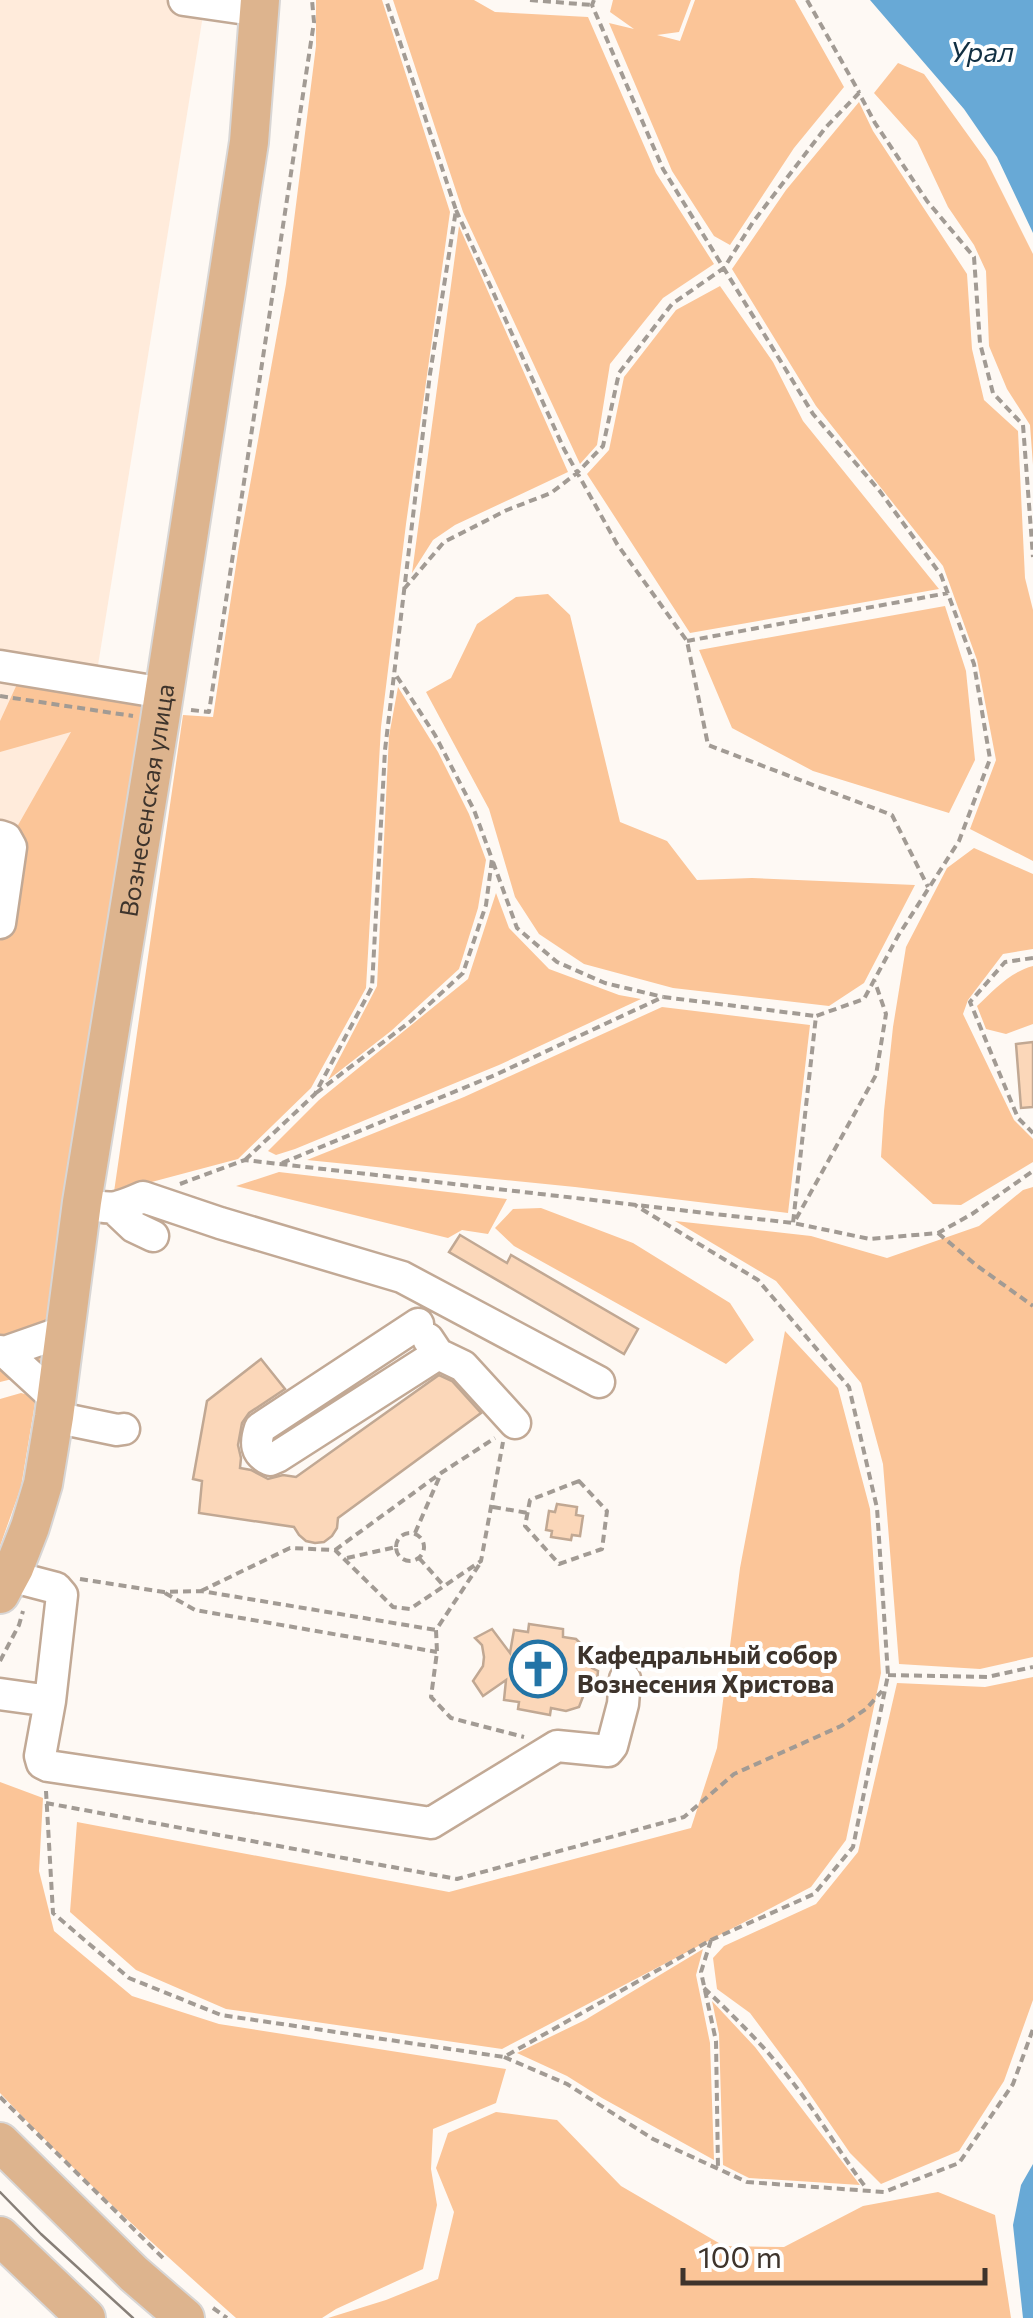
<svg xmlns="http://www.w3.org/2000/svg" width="1033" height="2318" font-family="Commissioner,sans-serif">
<rect width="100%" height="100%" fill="#fef9f4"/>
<path fill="#ffebdb" d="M0,0H202L204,9L0,1272Z"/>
<path fill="#fbc598" d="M316,0H382L450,212L406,524L381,727L366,988L311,1088L238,1159L114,1192L183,715L213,717L238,552L286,284L316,46Z
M393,0H474L495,12L588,17L656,173L714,264L663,298L610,364L597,445L580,464L463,212Z
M613,0H691L679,32L657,35L680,41L695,0H795L844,87L794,148L730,245L714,236L672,171L609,23L634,29L610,12Z
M898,63L924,74L986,160L1033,254V465L1030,425L1007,389L989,346L986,271L974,245L948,207L917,141L874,93Z
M859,102L873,131L967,274L972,349L984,400L1018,431L1025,578L1033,610V861L970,829L996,760L977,660L943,566L816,406L732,269L786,190Z
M459,226L568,472L455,525L433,540L412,573Z
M720,286L773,362L803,421L939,589L690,633L587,474L609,450L624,377L676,310Z
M548,594L570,615L620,822L667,841L697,880L752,878L915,885L864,983L829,1006L673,988L584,964L539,934L515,897L489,809L426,692L451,678L477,624L516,597Z
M945,606L966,671L975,760L949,813L813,771L732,728L699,650Z
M18,682L148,696L41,1372L0,1382V904L9,841L71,732L0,752V721Z
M398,687L438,752L469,814L486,860L478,908L459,969L391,1031L328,1080L377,986L389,736Z
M974,848L1033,874V949L1003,954L968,1000L963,1014L1014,1120L1033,1139V1162L961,1205L933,1204L881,1157L884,1111L893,1027L906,947L947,868Z
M496,893L509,928L549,969L619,995L641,999L499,1065L295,1149L276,1155L268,1151L319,1100L468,979Z
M1033,966V1024L1006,1034L986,1029L977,1006C994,990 1010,972 1033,966Z
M662,1007L810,1025L788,1213L575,1187L307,1160L464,1097Z
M279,1172L507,1199L488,1234L462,1230L448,1238L236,1186Z
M1033,1187V1657L980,1669L899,1664L883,1464L861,1383L776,1281L675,1221L811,1236L887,1258L979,1226L1023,1190Z
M541,1208L633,1243L730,1303L754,1340L726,1364L514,1246L495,1228L513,1209Z
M785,1331L838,1388L870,1509L881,1673L846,1840L811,1887L502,2049L226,2009L136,1970L70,1912L77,1822L449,1892L691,1828L717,1748L740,1568Z
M21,1393L36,1397L21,1487L0,1546V1399Z
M1033,1677V2000L1004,2081L959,2151L881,2184L850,2153L800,2080L750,2013L717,1989L713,1958L724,1946L816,1904L858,1852L897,1683L985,1687Z
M0,1782L43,1798L39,1871L54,1931L132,1996L219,2024L506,2069L496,2103L433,2129L431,2169L437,2205L423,2269L336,2309L322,2318H236C155,2246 75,2173 0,2093Z
M703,1949L696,1975L710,2043L714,2160L602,2098L567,2076L517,2053L585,2020Z
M712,2001L755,2047L860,2185L749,2178L723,2165L719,2034Z
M496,2112L557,2120L621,2186L724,2246L784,2247L863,2206L938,2192L995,2215L1011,2318H328L386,2300L438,2279L454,2212L436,2168L448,2133Z"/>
<path fill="#68a9d6" d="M870,0H1033V233L997,157L964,109Z
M1033,2164V2318H1023L1013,2225L1021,2185Z"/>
<path fill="#fbd7b9" stroke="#c1a893" stroke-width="2.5" d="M1033,1042V1107L1021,1108L1016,1044Z
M460,1235L507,1263L511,1255L638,1329L624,1354L449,1252Z
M261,1359L285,1389L249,1413L242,1423L238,1445L241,1458L240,1468L251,1470L268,1479L283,1475L296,1477L439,1375L452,1381L481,1413L338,1518L337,1528L332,1536L324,1542L315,1543L306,1541L299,1535L294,1527L199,1513L202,1481L193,1479L207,1401Z
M557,1504L577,1507L576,1515L583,1516L580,1536L572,1535L571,1540L551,1537L552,1531L546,1530L549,1511L555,1512Z
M529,1624L563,1629V1637L576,1639L581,1644L584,1655L594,1656L592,1668L598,1671L597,1681L592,1690L584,1694L579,1707L566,1711L551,1708L550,1715L518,1709L519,1702L504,1700L506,1680L483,1696L473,1681L483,1666L484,1657L482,1645L475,1638L492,1629L510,1653L514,1630L528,1632Z"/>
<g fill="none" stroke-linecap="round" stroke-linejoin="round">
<g stroke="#c2a995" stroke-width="35">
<path id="minor" d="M184,0L261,11
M0,666L164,693
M0,836L6,838L11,847L0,923
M82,1202C111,1211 116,1209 143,1197L220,1223L402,1277L599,1382
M115,1209L134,1227L153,1236
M418,1324L260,1428C255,1443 255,1453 270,1460L277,1457L438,1354
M428,1339L438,1354L463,1366L515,1423
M0,1351L5,1352L65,1331
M5,1352L56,1399
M54,1417L117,1430L124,1429
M10,1576L56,1588L62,1595L50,1701L40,1756L42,1763L48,1766L431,1823L557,1746L608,1751L612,1746L623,1704L625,1679
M0,1694L50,1701"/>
</g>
<g stroke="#d8d6d5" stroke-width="42">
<g id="major">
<path id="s1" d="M0,1594L14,1568L30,1527L43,1484L54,1417L82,1202L160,720L249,142L260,0"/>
<path d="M0,2142L134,2274L185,2318"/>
<path d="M0,2236L86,2318"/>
</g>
</g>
<path stroke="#a29b94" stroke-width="4" stroke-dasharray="8 5" stroke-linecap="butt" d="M530,0L592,5
M594,0L592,5L663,169L813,414L879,490L941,575L974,664L990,759L959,841L898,936L864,999L816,1016L793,1223
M807,0L859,92
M456,210L564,449L617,544L687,641L708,745L892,815L928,887
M404,589L444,542L507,510L551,493L577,473L603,446L619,373L672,304L724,268L753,222L826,127L859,93L875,123L927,201L974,257L980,343L993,393L1023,425L1033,557
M687,641L948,593
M0,696L133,716
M191,710L209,712L314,22L312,0
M493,862L517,928L557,962L605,983L663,997
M1033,958L1005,962L970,1002L1018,1118L1033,1133
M316,1093L411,1021L463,973L486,905L492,859L474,810L435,735L394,672
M245,1160L315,1094L372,987L385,750L430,374L456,210L386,0
M282,1163L495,1075L663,997L816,1016
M180,1184L245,1160L793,1223L870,1239L938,1233L972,1214L1033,1171
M796,1219L876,1075L886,1014L875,982
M938,1233L976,1265L1033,1306
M579,1481L607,1511L602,1549L559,1564L525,1526L530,1500Z
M493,1507L528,1513
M415,1533L439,1478
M396 1547a14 14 0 1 1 28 0a14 14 0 1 1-28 0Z
M335,1550L441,1473L495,1438
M347,1558L396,1547
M419,1558L444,1586
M479,1565L436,1630L437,1652L431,1697L451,1718L524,1737
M80,1579L164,1592L201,1591L436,1630
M201,1591L290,1548L335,1550L393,1607L410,1609L481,1561L503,1442
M165,1593L195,1610L437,1652
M0,1661L19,1625L23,1611
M888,1675L987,1677L1033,1667
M46,1791L53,1913L129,1978L221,2015L504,2057L711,1940L814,1894L853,1847L888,1675L877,1508L849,1387L758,1280L635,1205
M46,1803L457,1879L684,1817L734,1774L841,1726L866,1709L882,1691
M711,1940L701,1972L716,2041L718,2168
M704,1988C739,2021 772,2054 800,2092C824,2124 843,2158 867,2189
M504,2057L567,2084L653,2139L747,2182L884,2192L959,2163L1013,2084L1033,2029
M0,2097L164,2259
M213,2308L227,2318"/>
<use href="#minor" stroke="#fff" stroke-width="30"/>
<use href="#major" stroke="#ddb48e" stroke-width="38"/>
<path stroke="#877f78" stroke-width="2.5" d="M0,2192L41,2234L133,2318"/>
</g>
<defs>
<g id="church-ring" transform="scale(2.875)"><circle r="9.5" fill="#fff" stroke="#2374a6" stroke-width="1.5"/><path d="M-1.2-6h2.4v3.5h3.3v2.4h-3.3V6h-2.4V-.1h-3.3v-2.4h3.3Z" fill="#2374a6"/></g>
</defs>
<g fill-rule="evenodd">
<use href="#church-ring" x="538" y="1669"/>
</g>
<g text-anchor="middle" stroke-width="8" stroke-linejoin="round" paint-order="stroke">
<g font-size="25" fill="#3e342c" stroke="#fff">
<text dy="9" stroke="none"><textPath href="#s1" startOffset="810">Вознесенская улица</textPath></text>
</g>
<g font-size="25" font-weight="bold" fill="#3e342c" stroke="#fff" text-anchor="start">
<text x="577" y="1664">Кафедральный собор<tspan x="577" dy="29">Вознесения Христова</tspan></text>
</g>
<g font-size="28" font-style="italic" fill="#112f42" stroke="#fff">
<text x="982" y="62">Урал</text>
</g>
</g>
<path d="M683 2268v15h302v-15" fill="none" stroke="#3e342c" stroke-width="5"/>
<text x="698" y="2268" font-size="30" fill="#3e342c" stroke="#ffffff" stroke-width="8" paint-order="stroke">100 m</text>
</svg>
